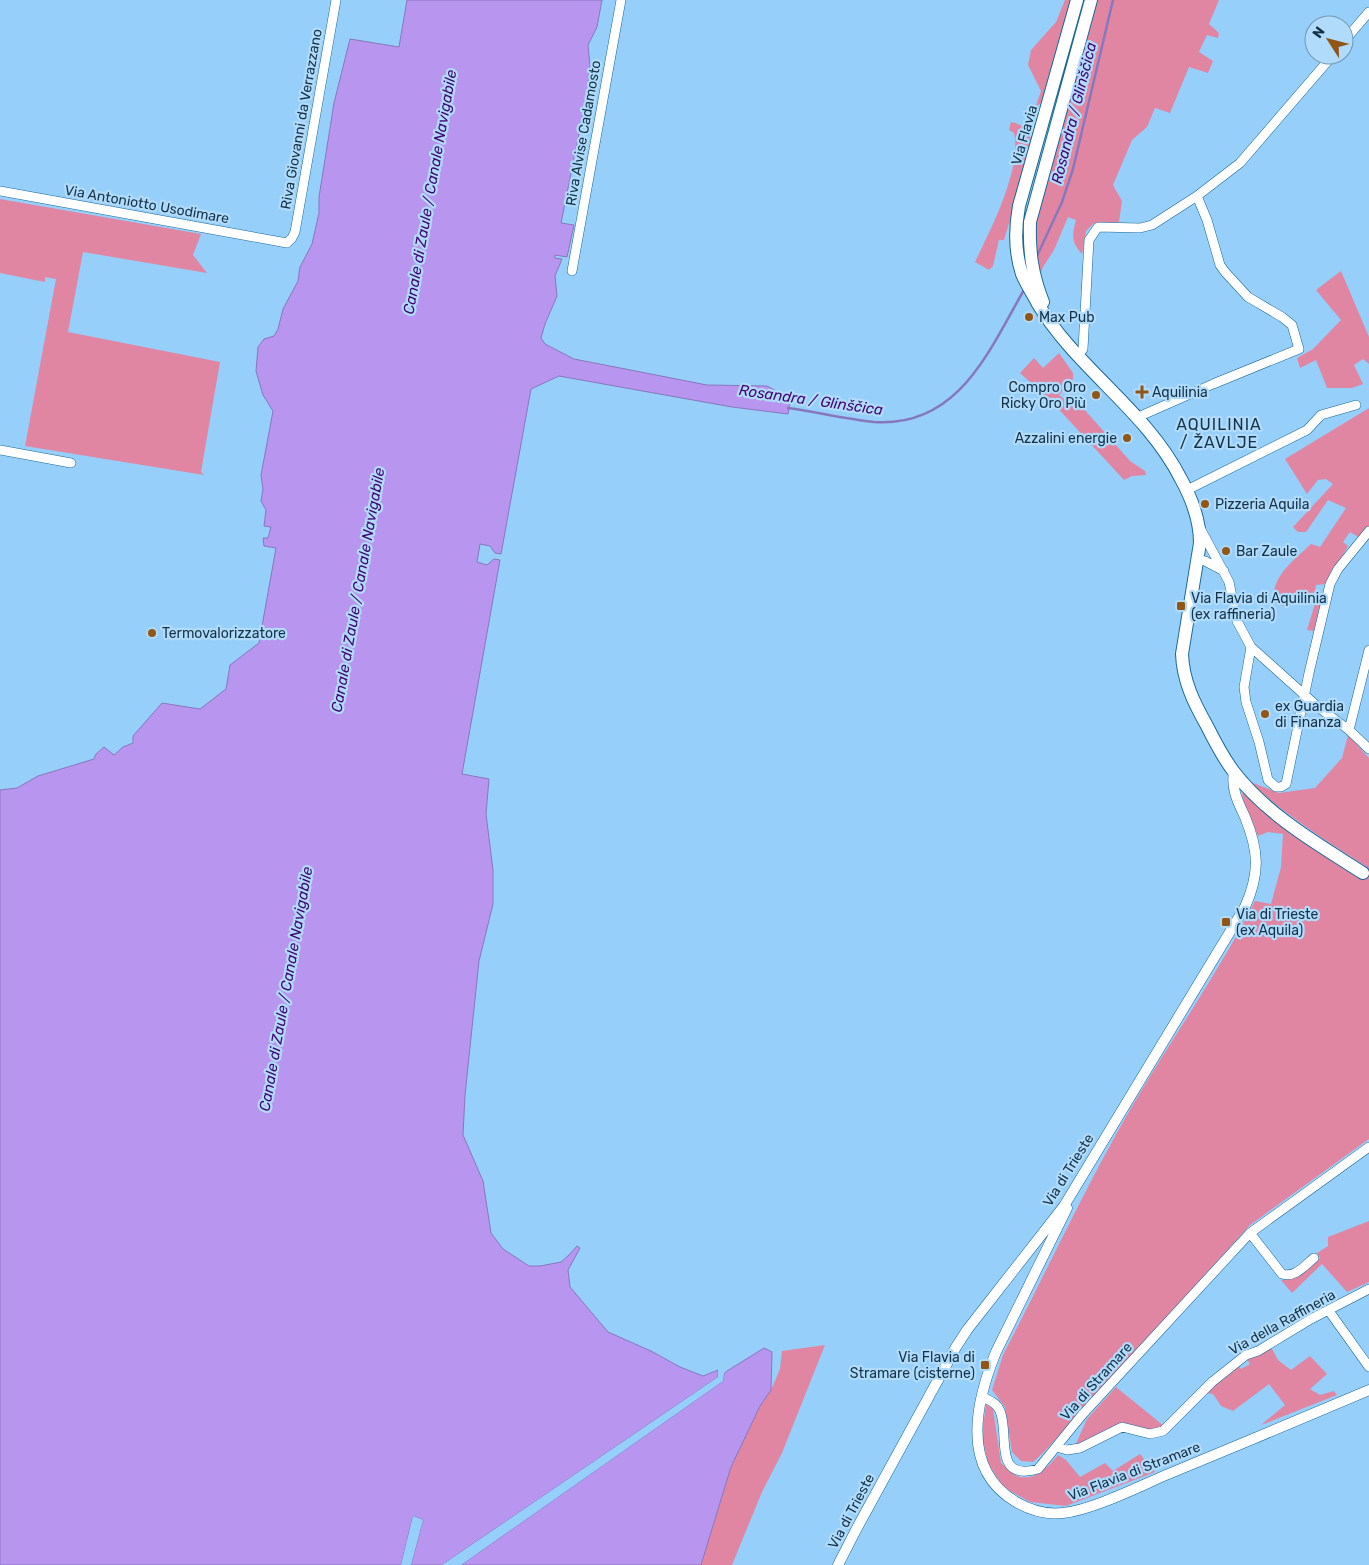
<svg xmlns="http://www.w3.org/2000/svg" width="1369" height="1565" font-family="Rubik,sans-serif">
<rect width="100%" height="100%" fill="#96cffa"/>
<path fill="#e186a2" d="M1065,0H1073L1042,102L1035,108L1041,91L1028,65L1031,50L1056,22Z
M1096,0H1219L1209,24L1219,33L1218,38L1207,35L1199,52L1213,61L1208,73L1189,67L1170,113L1155,108L1147,127L1132,140L1113,185L1122,201L1119,222L1093,224L1086,231L1082,254C1071,242 1072,235 1076,220L1068,217L1054,250L1043,267L1040,275L1034,250L1036,220Z
M1011,122C1024,124 1031,133 1032,146L1004,240H999L993,266L989,270L975,262C991,229 1022,169 1014,133L1009,130Z
M0,199L201,234L193,255L207,273L83,252L68,332L220,362L201,472L204,475L25,446L56,279L45,277V282L0,273Z
M1341,271L1369,337V364L1363,359L1354,365L1363,384L1352,388H1327L1316,360L1300,368L1297,358L1313,349L1341,320L1316,290Z
M1059,353L1073,373V379L1059,395L1075,409L1083,408L1130,461L1145,471L1146,475L1132,476L1124,480L1052,402L1020,373L1034,358L1043,368Z
M1369,408V526L1358,537L1350,532L1343,542L1348,546L1326,584L1316,585L1314,595L1322,597L1314,631L1307,630L1316,600L1294,595L1288,608L1275,603C1268,579 1295,559 1311,544L1320,547L1346,508L1328,500L1306,532H1298L1293,527L1333,484L1326,479L1318,480L1307,494L1285,459Z
M1348,735L1369,758V1139L1250,1225L1044,1452L1033,1462L1021,1461L1012,1452L1005,1407L992,1390L1003,1355C1042,1280 1078,1203 1119,1129C1162,1052 1215,980 1255,901L1271,904L1281,867L1283,834L1268,832L1258,836L1243,805L1242,789L1288,832L1360,879L1367,867C1324,840 1286,815 1248,781L1279,793L1315,788L1342,758Z
M1369,1221V1282L1347,1292L1322,1264L1292,1293L1281,1280C1298,1280 1308,1269 1320,1258L1317,1253L1328,1246V1237Z
M825,1345L782,1453L762,1492L732,1565H701L731,1467L760,1406L771,1390L780,1369L782,1351Z
M1271,1347L1278,1360L1291,1370L1310,1356L1327,1374L1310,1389L1320,1395L1334,1391L1337,1395L1251,1429L1261,1425L1285,1405L1269,1384L1233,1411L1221,1406L1213,1394L1205,1393L1238,1365L1241,1369L1250,1364L1246,1358Z
M1116,1387L1164,1426L1148,1430L1119,1424L1075,1446L1087,1419Z
M986,1404L993,1409L1001,1463C1006,1467 1012,1474 1017,1476C1035,1482 1048,1467 1058,1455L1066,1460L1080,1477L1105,1463L1113,1471L1140,1454L1155,1472L1066,1506L1030,1502L1003,1487L988,1463L982,1436Z"/>
<path fill="#b895ef" stroke="#8778bd" d="M407,0H602L597,27L588,45L590,66L587,94L561,223L574,225L567,257L555,255V258L562,259L555,276L557,296L545,324L541,338L545,344L574,359L707,385L767,386L782,394L791,395L788,414L732,407L559,376L531,389L501,554L495,553L490,546L480,544L477,562L487,565L494,559L500,560L462,774L489,779L486,814L493,870V904L479,961L465,1095L463,1135L483,1181L491,1233L503,1249L529,1266H540L561,1262L569,1255L577,1246L580,1248L568,1270L570,1287L608,1332L651,1351L680,1367L703,1376L718,1370V1377L442,1565H411L423,1520L413,1516L401,1565H0V790L17,788L38,776L94,759L96,754L104,747L114,755L123,747L133,743V736L162,703L200,709L226,689L230,665L259,643L276,548L264,546L263,538H268L271,527L264,526L266,510L261,501L263,489L261,475L273,411L263,395L256,371L258,347L264,339L274,336L278,329L283,309L298,281L300,267L312,244L319,213V197L334,103L350,39L399,47Z
M764,1348L772,1352L771,1390L760,1406L731,1467L701,1565H461L723,1381L724,1374L727,1371Z"/>
<path fill="#96cffa" d="M718,1370L721,1372L720,1379L447,1565H442L718,1377Z
M722,1372L724,1374L723,1381L461,1565H459L721,1380Z
M413,1516L423,1520L411,1565H408L410,1556L420,1521L414,1519L404,1565H401Z"/>
<g fill="none" stroke-linecap="round" stroke-linejoin="round">
<path stroke="#8778bd" stroke-width="2.5" d="M1037,256L1062,202L1073,169L1113,0
M788,408C817,412 846,419 874,422C959,428 989,350 1024,290"/>
<g stroke="#196898" stroke-width="10">
<path id="minor" d="M1344,41L1369,12
M0,191L287,243L292,238L295,232L336,0
M572,271L621,0
M1078,356L1083,349L1089,240L1098,227L1140,228L1152,225L1197,196L1240,163L1333,55
M1138,417L1213,384L1299,349L1292,325L1282,317L1248,297L1225,272L1220,265L1207,220L1197,196
M0,450L71,463
M1187,490L1307,430L1321,415L1356,405
M1200,528L1229,582L1237,621L1251,647L1318,707L1349,730L1369,749
M1198,559L1205,561L1224,571
M1251,647L1244,687L1246,702L1259,742L1268,780L1276,787H1281L1286,784L1309,673L1330,584L1338,569L1369,531
M1349,730L1369,650
M1250,1233L1282,1274C1295,1278 1304,1266 1314,1258
M1329,1311L1369,1367
M982,1397C989,1400 997,1403 1000,1411C1010,1435 992,1482 1038,1469L1082,1415L1250,1233L1369,1147
M1057,1447L1067,1450L1080,1448L1122,1427L1150,1434L1163,1431L1212,1382L1246,1355L1258,1351L1311,1319L1369,1289"/>
</g>
<g stroke="#196898" stroke-width="11">
<path id="tertiary" d="M1067,1208L996,1352C976,1401 960,1469 1016,1502C1030,1510 1046,1515 1063,1513C1092,1510 1138,1487 1166,1475C1234,1447 1301,1419 1369,1390
M838,1565L857,1528L956,1347L967,1330L1064,1206L1245,907C1260,873 1259,851 1245,817C1238,802 1231,789 1234,772"/>
</g>
<g stroke="#196898" stroke-width="14">
<path id="primary" d="M1077,0L1019,206C1015,228 1015,253 1022,274C1026,284 1033,294 1038,304C1077,369 1146,410 1181,479C1192,499 1200,520 1200,543L1182,654C1183,681 1194,703 1207,726C1215,742 1223,758 1234,772C1268,816 1318,844 1363,873
M1043,302C1032,274 1029,252 1030,222L1091,0"/>
</g>
<use href="#minor" stroke="#fff" stroke-width="9"/>
<use href="#tertiary" stroke="#fff" stroke-width="10"/>
<use href="#primary" stroke="#fff" stroke-width="12"/>
</g>
<g fill="#915515" stroke="#b0dbfb" stroke-width="2">
<circle cx="1029" cy="317" r="5"/>
<path d="M1139.5 384.5h5v5h5v5h-5v5h-5v-5h-5v-5h5z"/>
<circle cx="1096" cy="395" r="5"/>
<circle cx="1127" cy="438" r="5"/>
<circle cx="1205" cy="504" r="5"/>
<circle cx="1226" cy="551" r="5"/>
<rect x="1176" y="601" width="10" height="10" rx="2.5"/>
<circle cx="152" cy="633" r="5"/>
<circle cx="1265" cy="714" r="5"/>
<rect x="1221" y="917" width="10" height="10" rx="2.5"/>
<rect x="980" y="1360" width="10" height="10" rx="2.5"/>
</g>
<g text-anchor="middle" stroke-width="4.5" stroke-linejoin="round" paint-order="stroke">
<g font-size="14" fill="#143348" stroke="#b0dbfb">
<text transform="translate(301 119) rotate(-80)" y="5">Riva Giovanni da Verrazzano</text>
<text transform="translate(583 133) rotate(-80)" y="5">Riva Alvise Cadamosto</text>
<text transform="translate(1024 135) rotate(-74)" y="5">Via Flavia</text>
<text transform="translate(147 204) rotate(10)" y="5">Via Antoniotto Usodimare</text>
<text transform="translate(1068 1170) rotate(-58)" y="5">Via di Trieste</text>
<text transform="translate(1282 1322) rotate(-29)" y="5">Via della Raffineria</text>
<text transform="translate(1096 1381) rotate(-48)" y="5">Via di Stramare</text>
<text transform="translate(1134 1471) rotate(-21)" y="5">Via Flavia di Stramare</text>
<text transform="translate(851 1511) rotate(-62)" y="5">Via di Trieste</text>
</g>
<g font-size="14" fill="#143348" stroke="#b0dbfb" text-anchor="start">
<text x="1039" y="322">Max Pub</text>
<text x="1086" y="392" text-anchor="end">Compro Oro<tspan x="1086" dy="16">Ricky Oro Più</tspan></text>
<text x="1152" y="397">Aquilinia</text>
<text x="1117" y="443" text-anchor="end">Azzalini energie</text>
<text x="1215" y="509">Pizzeria Aquila</text>
<text x="1236" y="556">Bar Zaule</text>
<text x="1191" y="603">Via Flavia di Aquilinia<tspan x="1191" dy="16">(ex raffineria)</tspan></text>
<text x="162" y="638">Termovalorizzatore</text>
<text x="1275" y="711">ex Guardia<tspan x="1275" dy="16">di Finanza</tspan></text>
<text x="1236" y="919">Via di Trieste<tspan x="1236" dy="16">(ex Aquila)</tspan></text>
<text x="975" y="1362" text-anchor="end">Via Flavia di<tspan x="975" dy="16">Stramare (cisterne)</tspan></text>
</g>
<g font-size="15" font-style="italic" fill="#420474" stroke="#b0dbfb">
<text transform="translate(1074 113) rotate(-76)" y="5">Rosandra / Glinščica</text>
<text transform="translate(430 192) rotate(-80)" y="5">Canale di Zaule / Canale Navigabile</text>
<text transform="translate(811 400) rotate(8)" y="5">Rosandra / Glinščica</text>
<text transform="translate(358 590) rotate(-80)" y="5">Canale di Zaule / Canale Navigabile</text>
<text transform="translate(286 989) rotate(-80)" y="5">Canale di Zaule / Canale Navigabile</text>
</g>
<g font-size="16" letter-spacing="1" fill="#143348" stroke="#b0dbfb">
<text x="1219" y="430">AQUILINIA<tspan x="1219" dy="18">/ ŽAVLJE</tspan></text>
</g>
</g>
<g transform="translate(1329 40) rotate(306)"><circle r="24" fill="#b0dbfb" stroke="#7298b3"/>
<path d="M0-4L9 19L0 12L-9 19Z" fill="#915515"/>
<text y="-8" font-size="14" font-weight="bold" text-anchor="middle" fill="#143348">N</text>
</g>
</svg>
